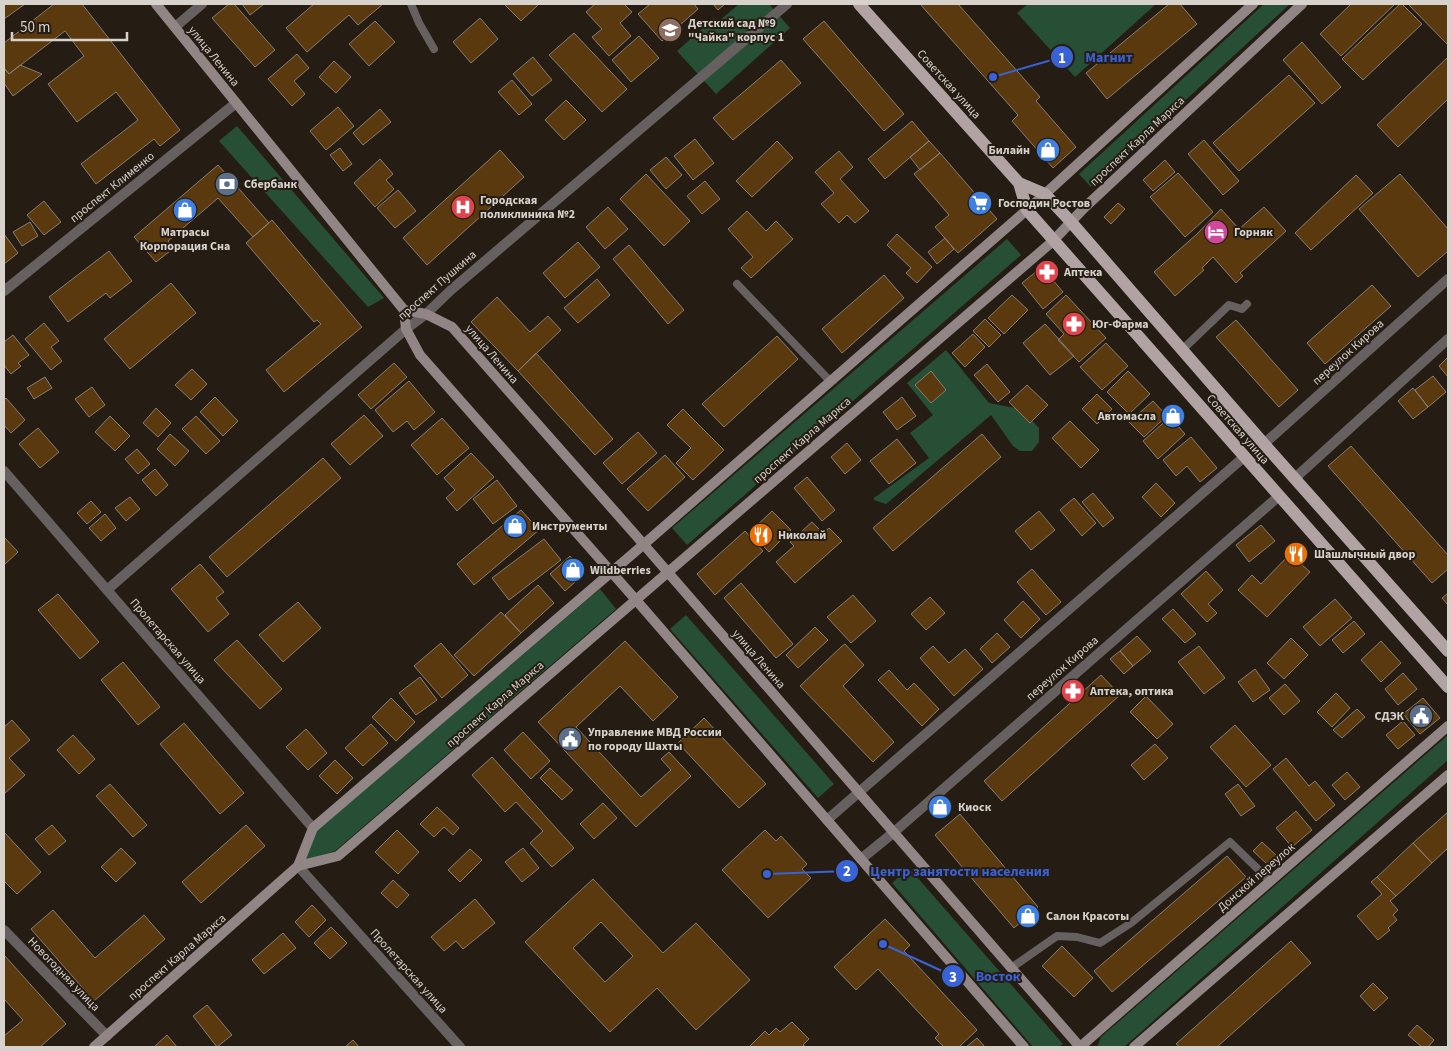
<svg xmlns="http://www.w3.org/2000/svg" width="1452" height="1051" font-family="'Source Sans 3',sans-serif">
<rect width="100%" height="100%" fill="#251d14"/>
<path fill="#274f35" d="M739,4H769L790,28L716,94L677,51L714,18L718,22Z
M1028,4H1156L1075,77L1017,13Z
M1264,4H1290L1091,187L1079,174Z
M237,126L384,298L368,307L219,141Z
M1007,239L1021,255L687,545L672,528Z
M946,350L989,403L1021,409L1039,428V442L1032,451H1020L1013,446L991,415L886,504L874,500V498L929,458L910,433L933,415L907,383Z
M600,589L616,609L335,851L305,860L317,830Z
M686,615L834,784L818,798L670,629Z
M1448,735V760L1124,1047H1097L1101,1037Z
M909,868L1063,1044L1059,1047H1033L892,883Z"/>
<path fill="#5a390e" stroke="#887d72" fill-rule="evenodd" d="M4,4H25L4,19Z
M54,4H82L180,130L160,146L154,139L96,184L81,164L138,120L116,92L77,122L48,84L84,56L65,31L9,74L4,68V43Z
M229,4H234L275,50L255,67L212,18Z
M242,4H264L250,15Z
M314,4H383L358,25L349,15L307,52L286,28Z
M504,4H539L521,21Z
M595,4H624L632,12L620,23L631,36L609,56L592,37L602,29L586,12Z
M650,4H694L698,9L662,41L638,14Z
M713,4H725L718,10Z
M920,4H958L1040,97L1036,101L1076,147L1053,168L1012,121L1018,115Z
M1169,4H1180L1197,24L1107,99L1086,73Z
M1351,4H1395L1341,56L1320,34Z
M1400,4H1402L1422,24L1363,80L1342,59Z
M1408,4H1448V45Z
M480,18L498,39L471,63L453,42Z
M375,21L395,42L369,66L349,44Z
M824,21L904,114L884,131L803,39Z
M574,33L627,89L602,112L549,55Z
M639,36L659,58L631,82L612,60Z
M1302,42L1341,87L1322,104L1283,60Z
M297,54L309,68L294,81L305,94L292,106L268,79Z
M533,57L552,80L532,96L513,74Z
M1448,57V99L1398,147L1377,125Z
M781,60L801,83L733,140L713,118Z
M334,61L351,77L336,93L319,77Z
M20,65L42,74L13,96L4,83V68L9,74Z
M1289,75L1315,103L1239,171L1213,143Z
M512,80L532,104L519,115L498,92Z
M566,100L586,120L564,140L545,120Z
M338,107L354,126L326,150L310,131Z
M380,109L391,122L363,145L353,133Z
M912,121L929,141L885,179L868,159Z
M695,139L714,163L693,180L674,156Z
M1204,140L1239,181L1223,195L1188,154Z
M777,141L793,158L752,197L736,181Z
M929,141L940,153L920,170L910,157Z
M340,148L352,164L343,171L330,155Z
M500,150L524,177L427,265L403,238Z
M839,151L853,167L840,179L869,211L855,223L847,215L839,223L821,204L834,193L815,172Z
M940,153L997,219L958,253L935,227L949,215L914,174Z
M666,157L682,175L666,189L650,170Z
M380,159L393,174L386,180L394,189L375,207L354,183Z
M1165,160L1175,172L1153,191L1143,180Z
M218,165L269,223L253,237L218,198L168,241L174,248L156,262L134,237Z
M1178,173L1213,212L1185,237L1150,197Z
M646,174L690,221L664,246L620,199Z
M1400,174L1448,229V251L1418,277L1359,209Z
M1356,175L1373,193L1311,250L1295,233Z
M705,181L720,199L702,214L687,196Z
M398,190L416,211L395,228L377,208Z
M44,201L61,222L44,235L27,215Z
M1118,203L1125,209L1111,224L1104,217Z
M608,207L628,229L605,249L586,227Z
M1264,207L1286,231L1240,273L1243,276L1236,283L1213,257L1202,268L1204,270L1175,296L1154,272L1197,234L1221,209L1239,229Z
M747,211L766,231L776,221L793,239L751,278L741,268L753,257L728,229Z
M272,220L362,327L284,392L266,370L321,324L317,320L314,322L246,243Z
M30,222L38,236L22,246L13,232Z
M4,234L18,253L4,264Z
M897,234L932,267L917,283L906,273L911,268L887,245Z
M945,238L954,249L937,264L928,252Z
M578,242L600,267L565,298L543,273Z
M629,245L684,310L668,324L613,259Z
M109,251L132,281L110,298L106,293L68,322L49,297Z
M1042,267L1063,292L1043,309L1022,283Z
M884,275L904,298L842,353L822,329Z
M597,279L610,295L578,323L564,308Z
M171,283L196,313L130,369L104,339Z
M1372,285L1391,306L1325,364L1307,343Z
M1012,295L1028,310L1004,334L988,318Z
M1066,295L1106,338L1079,362L1058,340L1064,334L1046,314Z
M497,297L530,332L548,316L561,330L518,371L471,322Z
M985,319L1001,335L989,347L973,331Z
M1236,320L1298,390L1279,407L1216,337Z
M44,323L59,341L51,347L62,361L51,370L25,339Z
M1045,324L1074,356L1050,375L1023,343Z
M973,334L985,347L965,367L952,353Z
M13,335L29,355L18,363L21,366L11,374L4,365V342Z
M777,336L798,359L724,427L702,404Z
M1106,343L1128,366L1102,390L1080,367Z
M536,353L613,439L595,455L518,371Z
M1448,357V377L1439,366Z
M394,363L407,377L371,409L358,395Z
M987,364L1010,392L998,402L974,375Z
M192,369L207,384L191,400L175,385Z
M931,371L946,390L931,403L915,385Z
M1128,371L1150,394L1129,414L1107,392Z
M1433,376L1446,392L1428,407L1415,390Z
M45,377L52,388L34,399L27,388Z
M409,381L435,412L414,430L407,421L393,432L375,410Z
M1027,385L1048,405L1030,423L1009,402Z
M92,387L105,405L89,417L75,399Z
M1413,388L1428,407L1413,419L1398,401Z
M1097,394L1112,409L1097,424L1082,409Z
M215,397L238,421L223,436L200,412Z
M902,397L916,416L897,430L883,412Z
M6,398L25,420L11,433L4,425V400Z
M1153,401L1167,416L1144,437L1129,422Z
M156,408L171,423L158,437L143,423Z
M683,409L724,450L693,480L676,463L691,448L667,425Z
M364,415L383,436L350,465L331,444Z
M110,416L130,436L115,451L95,432Z
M196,416L220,441L206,454L182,429Z
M1170,417L1185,434L1158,459L1143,441Z
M442,418L469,448L437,475L411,445Z
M1070,421L1099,450L1081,468L1052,438Z
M38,428L59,452L40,468L19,444Z
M638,432L657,453L622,484L603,463Z
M170,434L189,451L175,466L157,449Z
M982,434L1001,457L893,551L873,528Z
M1191,437L1217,468L1200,482L1187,466L1176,476L1163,460Z
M897,439L916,463L889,484L870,461Z
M847,443L861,460L845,474L831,457Z
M1351,446L1448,555V569L1432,583L1328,466Z
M137,449L150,464L138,474L125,459Z
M471,453L494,477L457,511L446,498L455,490L444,478Z
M665,455L685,477L648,511L627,489Z
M323,458L341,478L227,577L209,557Z
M155,469L168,485L156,496L142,480Z
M807,477L835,510L822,521L794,488Z
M497,480L517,506L493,524L473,499Z
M1156,483L1175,503L1161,517L1142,497Z
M1093,493L1114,518L1103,527L1082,502Z
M130,497L140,509L126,521L115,508Z
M1074,498L1096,523L1082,536L1060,510Z
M91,501L101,512L87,524L77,513Z
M521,510L539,530L474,585L457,564Z
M772,511L791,530L769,552L750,532Z
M1039,511L1055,530L1031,550L1015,531Z
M105,514L116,528L101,541L89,528Z
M812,522L823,533L829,528L842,541L795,583L776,562L794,546L790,542Z
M1261,525L1275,541L1249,562L1236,545Z
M745,531L763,551L715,595L697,574Z
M4,537L18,552L4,565Z
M544,539L561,560L509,600L492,578Z
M1290,554L1310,572L1267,617L1238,590L1252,575L1261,584Z
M570,556L585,573L565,591L550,574Z
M200,564L224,592L216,598L229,614L208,632L171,589Z
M1032,569L1061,602L1046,615L1017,582Z
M1206,571L1223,590L1208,604L1217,613L1207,622L1181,594Z
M741,583L793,644L776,658L724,598Z
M538,585L554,603L521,633L505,615Z
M1448,593V605L1442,598Z
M58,594L99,642L80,659L38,610Z
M853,595L876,621L851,643L827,617Z
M930,597L945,613L926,630L911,614Z
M1335,599L1352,618L1320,646L1303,627Z
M1023,601L1040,619L1021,638L1004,620Z
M298,602L321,628L283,662L259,635Z
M1173,609L1196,634L1185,643L1162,619Z
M501,612L521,633L474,676L454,655Z
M1354,621L1365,634L1343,653L1332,640Z
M815,627L828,640L798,668L786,655Z
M997,633L1010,647L992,663L980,649Z
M1137,636L1151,651L1133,666L1120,651Z
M1291,638L1308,655L1284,679L1267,663Z
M237,640L282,689L260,709L214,660Z
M625,641L678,697L653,721L620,686L576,727L641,797L671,770L661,759L669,752L691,776L636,827L538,722Z
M1381,641L1401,663L1381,682L1361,660Z
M441,643L468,675L442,698L414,666Z
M845,644L864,665L843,686L894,742L873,762L800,686L841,647Z
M933,646L949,663L965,649L983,669L954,696L920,658Z
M1199,646L1225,678L1204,694L1178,662Z
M1120,651L1133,666L1124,674L1110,659Z
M123,662L160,707L138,725L101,680Z
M1255,669L1270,690L1253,702L1238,682Z
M889,670L907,690L914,683L939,709L922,726L878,680Z
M1403,673L1417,689L1398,705L1385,689Z
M1101,675L1120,695L1002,801L984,781Z
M420,677L437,700L416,715L399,693Z
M1285,684L1300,701L1284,715L1269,698Z
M1336,693L1350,708L1332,727L1317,712Z
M1146,696L1173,724L1157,739L1130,712Z
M391,698L415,722L396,741L372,717Z
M1423,698L1440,718L1420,734L1403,714Z
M1357,709L1365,717L1342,738L1333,730Z
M704,718L766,784L739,808L678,743Z
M12,720L30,740L9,758L25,775L4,794V727Z
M1403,721L1415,735L1398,749L1386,735Z
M184,723L244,793L220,814L160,744Z
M371,724L388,743L363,766L345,748Z
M1235,725L1271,765L1246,787L1210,747Z
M306,729L327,753L308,770L286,747Z
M523,732L550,761L531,779L504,750Z
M73,735L95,759L79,774L57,750Z
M1155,744L1168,758L1144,780L1131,765Z
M492,757L574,848L552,867L530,843L543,831L516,802L505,812L472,775Z
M1286,758L1309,786L1315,781L1335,805L1316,821L1273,769Z
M335,760L353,778L337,794L319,776Z
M550,768L573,790L562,800L540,778Z
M1347,772L1360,787L1345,800L1332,785Z
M110,784L147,825L133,837L96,796Z
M1238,784L1255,806L1241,816L1225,794Z
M603,803L617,818L594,839L580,824Z
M437,807L459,828L453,835L444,827L434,837L420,824Z
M1296,811L1312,830L1292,847L1276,828Z
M1448,812V848L1432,863L1413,843Z
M960,814L1038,907L1014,928L935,835Z
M52,825L66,841L49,855L35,839Z
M246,825L265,846L201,903L182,882Z
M397,830L419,852L398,874L375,852Z
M765,830L776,841L781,836L807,864L802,869L811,878L768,918L722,870Z
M4,832L41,872L17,894L4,881Z
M1262,842L1277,856L1268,865L1253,851Z
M1413,843L1432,863L1396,896L1377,877Z
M121,848L136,863L116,882L101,867Z
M523,848L539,868L522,882L505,862Z
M470,849L482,860L460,882L448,870Z
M1227,856L1246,877L1112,992L1094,971Z
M1377,877L1396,896L1390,901L1398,910L1393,915L1397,920L1388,928L1390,930L1378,940L1357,916L1382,894L1371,882Z
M593,879L663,953L696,923L750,980L696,1030L657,988L610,1032L525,942ZM601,922L633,956L605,982L573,948Z
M393,880L409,895L397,908L381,893Z
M475,899L495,923L463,949L456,941L444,951L431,937Z
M312,905L326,920L309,937L295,922Z
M53,910L95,958L144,915L165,939L94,1001L31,929Z
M885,919L910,945L904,951L977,1030L959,1047H944L935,1038L939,1034L878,969L856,990L834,967Z
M331,927L347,943L330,959L314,943Z
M283,933L296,948L264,974L252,960Z
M1291,941L1311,963L1217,1047H1180L1176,1044Z
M1062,946L1093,978L1074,997L1042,966Z
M4,955L66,1024L40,1047H4V1036L23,1020L4,999Z
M1373,983L1388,998L1374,1011L1360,996Z
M207,1005L232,1035L217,1047L193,1016Z
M792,1022L809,1039L803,1045L806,1047H749L765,1031L769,1035L776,1028L780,1032Z
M1417,1025L1434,1040L1428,1047H1422L1408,1035Z
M167,1035L177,1047H154Z
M977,1038L985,1047H966Z
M353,1040L359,1047H345Z"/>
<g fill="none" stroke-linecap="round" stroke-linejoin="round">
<path stroke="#676061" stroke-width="8" d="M411,4L419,23L434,49
M737,284L830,381
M1182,350L1229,305L1242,309L1247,304
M1011,968L1057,936L1077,937L1100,943L1131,923L1230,842L1270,881"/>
<path stroke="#676061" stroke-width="10" d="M175,27L202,4
M4,291L236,103
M1264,444L1448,279
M4,471L313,828
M1295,478L1448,339
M107,590L406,329L426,314L451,290L787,4
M827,820L1244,457
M861,859L893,833L1279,496
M298,866L460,1047
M4,930L107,1036"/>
<path stroke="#918586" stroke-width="10" d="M156,4L404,310L406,329L420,355L636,600L1024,1047
M404,310L426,314L452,327L632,531L1080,1047
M298,866L313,828L643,545L1045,194L1253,4
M94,1047L298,866L338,856L1038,254L1053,241L1083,209L1302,4
M1080,1047L1448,726
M1134,1047L1448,775"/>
<path stroke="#b1a2a4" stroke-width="12" d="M859,4L1019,183L1045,194L1071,222L1264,444L1448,651
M1019,183L1027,210L1448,687"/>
</g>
<defs>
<g id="school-disc" transform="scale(1.25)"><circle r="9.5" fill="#8d6e63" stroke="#251d14"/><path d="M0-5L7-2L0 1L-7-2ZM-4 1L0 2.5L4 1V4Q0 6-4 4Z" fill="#fff"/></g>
<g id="shop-disc" transform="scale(1.25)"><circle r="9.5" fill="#3f7fe0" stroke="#251d14"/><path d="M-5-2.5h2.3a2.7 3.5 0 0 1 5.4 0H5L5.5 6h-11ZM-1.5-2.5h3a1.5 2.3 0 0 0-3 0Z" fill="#fff"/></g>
<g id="bank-disc" transform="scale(1.25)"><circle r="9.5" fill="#5c6f8a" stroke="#251d14"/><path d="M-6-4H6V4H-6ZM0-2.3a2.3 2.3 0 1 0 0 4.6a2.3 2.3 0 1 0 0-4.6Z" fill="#fff"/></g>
<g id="supermarket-disc" transform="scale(1.25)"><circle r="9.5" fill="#3f7fe0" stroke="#251d14"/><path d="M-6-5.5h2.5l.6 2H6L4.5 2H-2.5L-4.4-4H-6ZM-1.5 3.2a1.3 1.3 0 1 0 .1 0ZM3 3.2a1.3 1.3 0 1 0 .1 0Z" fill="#fff"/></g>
<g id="hospital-disc" transform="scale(1.25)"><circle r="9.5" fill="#e0444e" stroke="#251d14"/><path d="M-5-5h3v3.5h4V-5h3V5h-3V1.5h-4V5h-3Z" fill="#fff"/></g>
<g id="hotel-disc" transform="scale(1.25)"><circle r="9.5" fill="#d1479c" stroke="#251d14"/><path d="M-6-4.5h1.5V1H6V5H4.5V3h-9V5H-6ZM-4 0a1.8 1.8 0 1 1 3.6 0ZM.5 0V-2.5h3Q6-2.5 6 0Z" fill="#fff"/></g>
<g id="pharmacy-disc" transform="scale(1.25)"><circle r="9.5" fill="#e0444e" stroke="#251d14"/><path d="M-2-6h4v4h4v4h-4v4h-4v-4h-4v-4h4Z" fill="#fff"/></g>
<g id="restaurant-disc" transform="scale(1.25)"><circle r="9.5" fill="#e8710a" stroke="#251d14"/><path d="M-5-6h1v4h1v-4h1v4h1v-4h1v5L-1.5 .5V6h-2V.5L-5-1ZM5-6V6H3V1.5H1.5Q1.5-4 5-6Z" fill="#fff"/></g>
<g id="civic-disc" transform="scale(1.25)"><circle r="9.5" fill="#5c6f8a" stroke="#251d14"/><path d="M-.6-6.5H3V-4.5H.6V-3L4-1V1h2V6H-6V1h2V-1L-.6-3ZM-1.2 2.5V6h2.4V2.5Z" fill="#fff"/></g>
</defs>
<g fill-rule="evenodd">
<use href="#school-disc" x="670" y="30"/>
<use href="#shop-disc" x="1048" y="150"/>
<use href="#bank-disc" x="227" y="184"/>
<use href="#supermarket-disc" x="980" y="203"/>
<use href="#hospital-disc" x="463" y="207"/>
<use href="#shop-disc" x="185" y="210"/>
<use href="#hotel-disc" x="1216" y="232"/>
<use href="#pharmacy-disc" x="1047" y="272"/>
<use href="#pharmacy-disc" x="1074" y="324"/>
<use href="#shop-disc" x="1173" y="416"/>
<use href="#shop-disc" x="515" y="526"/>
<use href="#restaurant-disc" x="761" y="535"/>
<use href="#restaurant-disc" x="1296" y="554"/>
<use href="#shop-disc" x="573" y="570"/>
<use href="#pharmacy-disc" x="1073" y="691"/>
<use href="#civic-disc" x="1421" y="716"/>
<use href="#civic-disc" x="570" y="739"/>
<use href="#shop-disc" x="940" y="807"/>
<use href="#shop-disc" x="1028" y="916"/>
</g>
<g text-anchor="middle" stroke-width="4" stroke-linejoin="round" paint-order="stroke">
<g font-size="12" font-weight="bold" fill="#d7d2cc" stroke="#251d14" text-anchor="start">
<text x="688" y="27">Детский сад №9<tspan x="688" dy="14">"Чайка" корпус 1</tspan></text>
<text x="1030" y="154" text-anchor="end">Билайн</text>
<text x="244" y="188">Сбербанк</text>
<text x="480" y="204">Городская<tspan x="480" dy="14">поликлиника №2</tspan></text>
<text x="998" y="207">Господин Ростов</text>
<text x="185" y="236" text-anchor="middle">Матрасы<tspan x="185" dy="14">Корпорация Сна</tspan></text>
<text x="1234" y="236">Горняк</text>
<text x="1064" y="276">Аптека</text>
<text x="1092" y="328">Юг-Фарма</text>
<text x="1156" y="420" text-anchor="end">Автомасла</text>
<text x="532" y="530">Инструменты</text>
<text x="778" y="539">Николай</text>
<text x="1314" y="558">Шашлычный двор</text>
<text x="590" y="574">Wildberries</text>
<text x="1090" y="695">Аптека, оптика</text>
<text x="1404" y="720" text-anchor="end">СДЭК</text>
<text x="588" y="736">Управление МВД России<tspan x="588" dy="14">по городу Шахты</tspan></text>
<text x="958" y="811">Киоск</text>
<text x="1046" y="920">Салон Красоты</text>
</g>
<g font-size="12" fill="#d7d2cc" stroke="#251d14">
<text transform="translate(214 56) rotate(51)" y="4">улица Ленина</text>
<text transform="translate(949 84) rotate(48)" y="4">Советская улица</text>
<text transform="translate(1137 141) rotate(-43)" y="4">проспект Карла Маркса</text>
<text transform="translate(112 187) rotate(-39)" y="4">проспект Клименко</text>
<text transform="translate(437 285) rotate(-41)" y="4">проспект Пушкина</text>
<text transform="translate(1348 352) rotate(-42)" y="4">переулок Кирова</text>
<text transform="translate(492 354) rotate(49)" y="4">улица Ленина</text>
<text transform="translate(1238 429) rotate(49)" y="4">Советская улица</text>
<text transform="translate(802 440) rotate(-41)" y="4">проспект Карла Маркса</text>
<text transform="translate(168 641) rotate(49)" y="4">Пролетарская улица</text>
<text transform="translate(759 659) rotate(49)" y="4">улица Ленина</text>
<text transform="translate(1062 668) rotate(-41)" y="4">переулок Кирова</text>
<text transform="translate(495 704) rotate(-41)" y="4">проспект Карла Маркса</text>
<text transform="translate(1256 877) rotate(-41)" y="4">Донской переулок</text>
<text transform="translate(177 957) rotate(-41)" y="4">проспект Карла Маркса</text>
<text transform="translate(409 971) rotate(48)" y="4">Пролетарская улица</text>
<text transform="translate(64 974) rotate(46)" y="4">Новогодняя улица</text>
</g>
</g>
<path fill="none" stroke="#3962d6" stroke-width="2" d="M993 77L1062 57M767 874L847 871M883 944L953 976"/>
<g fill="#3962d6" stroke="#251d14" stroke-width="2">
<circle cx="993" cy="77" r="5"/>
<circle cx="767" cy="874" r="5"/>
<circle cx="883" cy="944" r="5"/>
<circle cx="1062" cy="57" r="12"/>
<circle cx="847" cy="871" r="12"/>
<circle cx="953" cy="976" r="12"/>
</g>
<g font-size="15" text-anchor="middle" font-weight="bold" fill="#fff">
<text x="1062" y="63">1</text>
<text x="847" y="876">2</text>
<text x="953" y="982">3</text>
</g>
<g font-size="14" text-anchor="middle" font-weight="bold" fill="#3962d6" stroke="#251d14" stroke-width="4" stroke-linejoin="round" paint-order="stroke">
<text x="1109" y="62">Магнит</text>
<text x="960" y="876">Центр занятости населения</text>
<text x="998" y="981">Восток</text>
</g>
<rect width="1452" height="1051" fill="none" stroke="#d7d2cc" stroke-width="10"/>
<path d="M12 32v8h115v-8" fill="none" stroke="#d7d2cc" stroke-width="2.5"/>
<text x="20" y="32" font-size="15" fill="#d7d2cc" stroke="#251d14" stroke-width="4" paint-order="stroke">50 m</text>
</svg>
